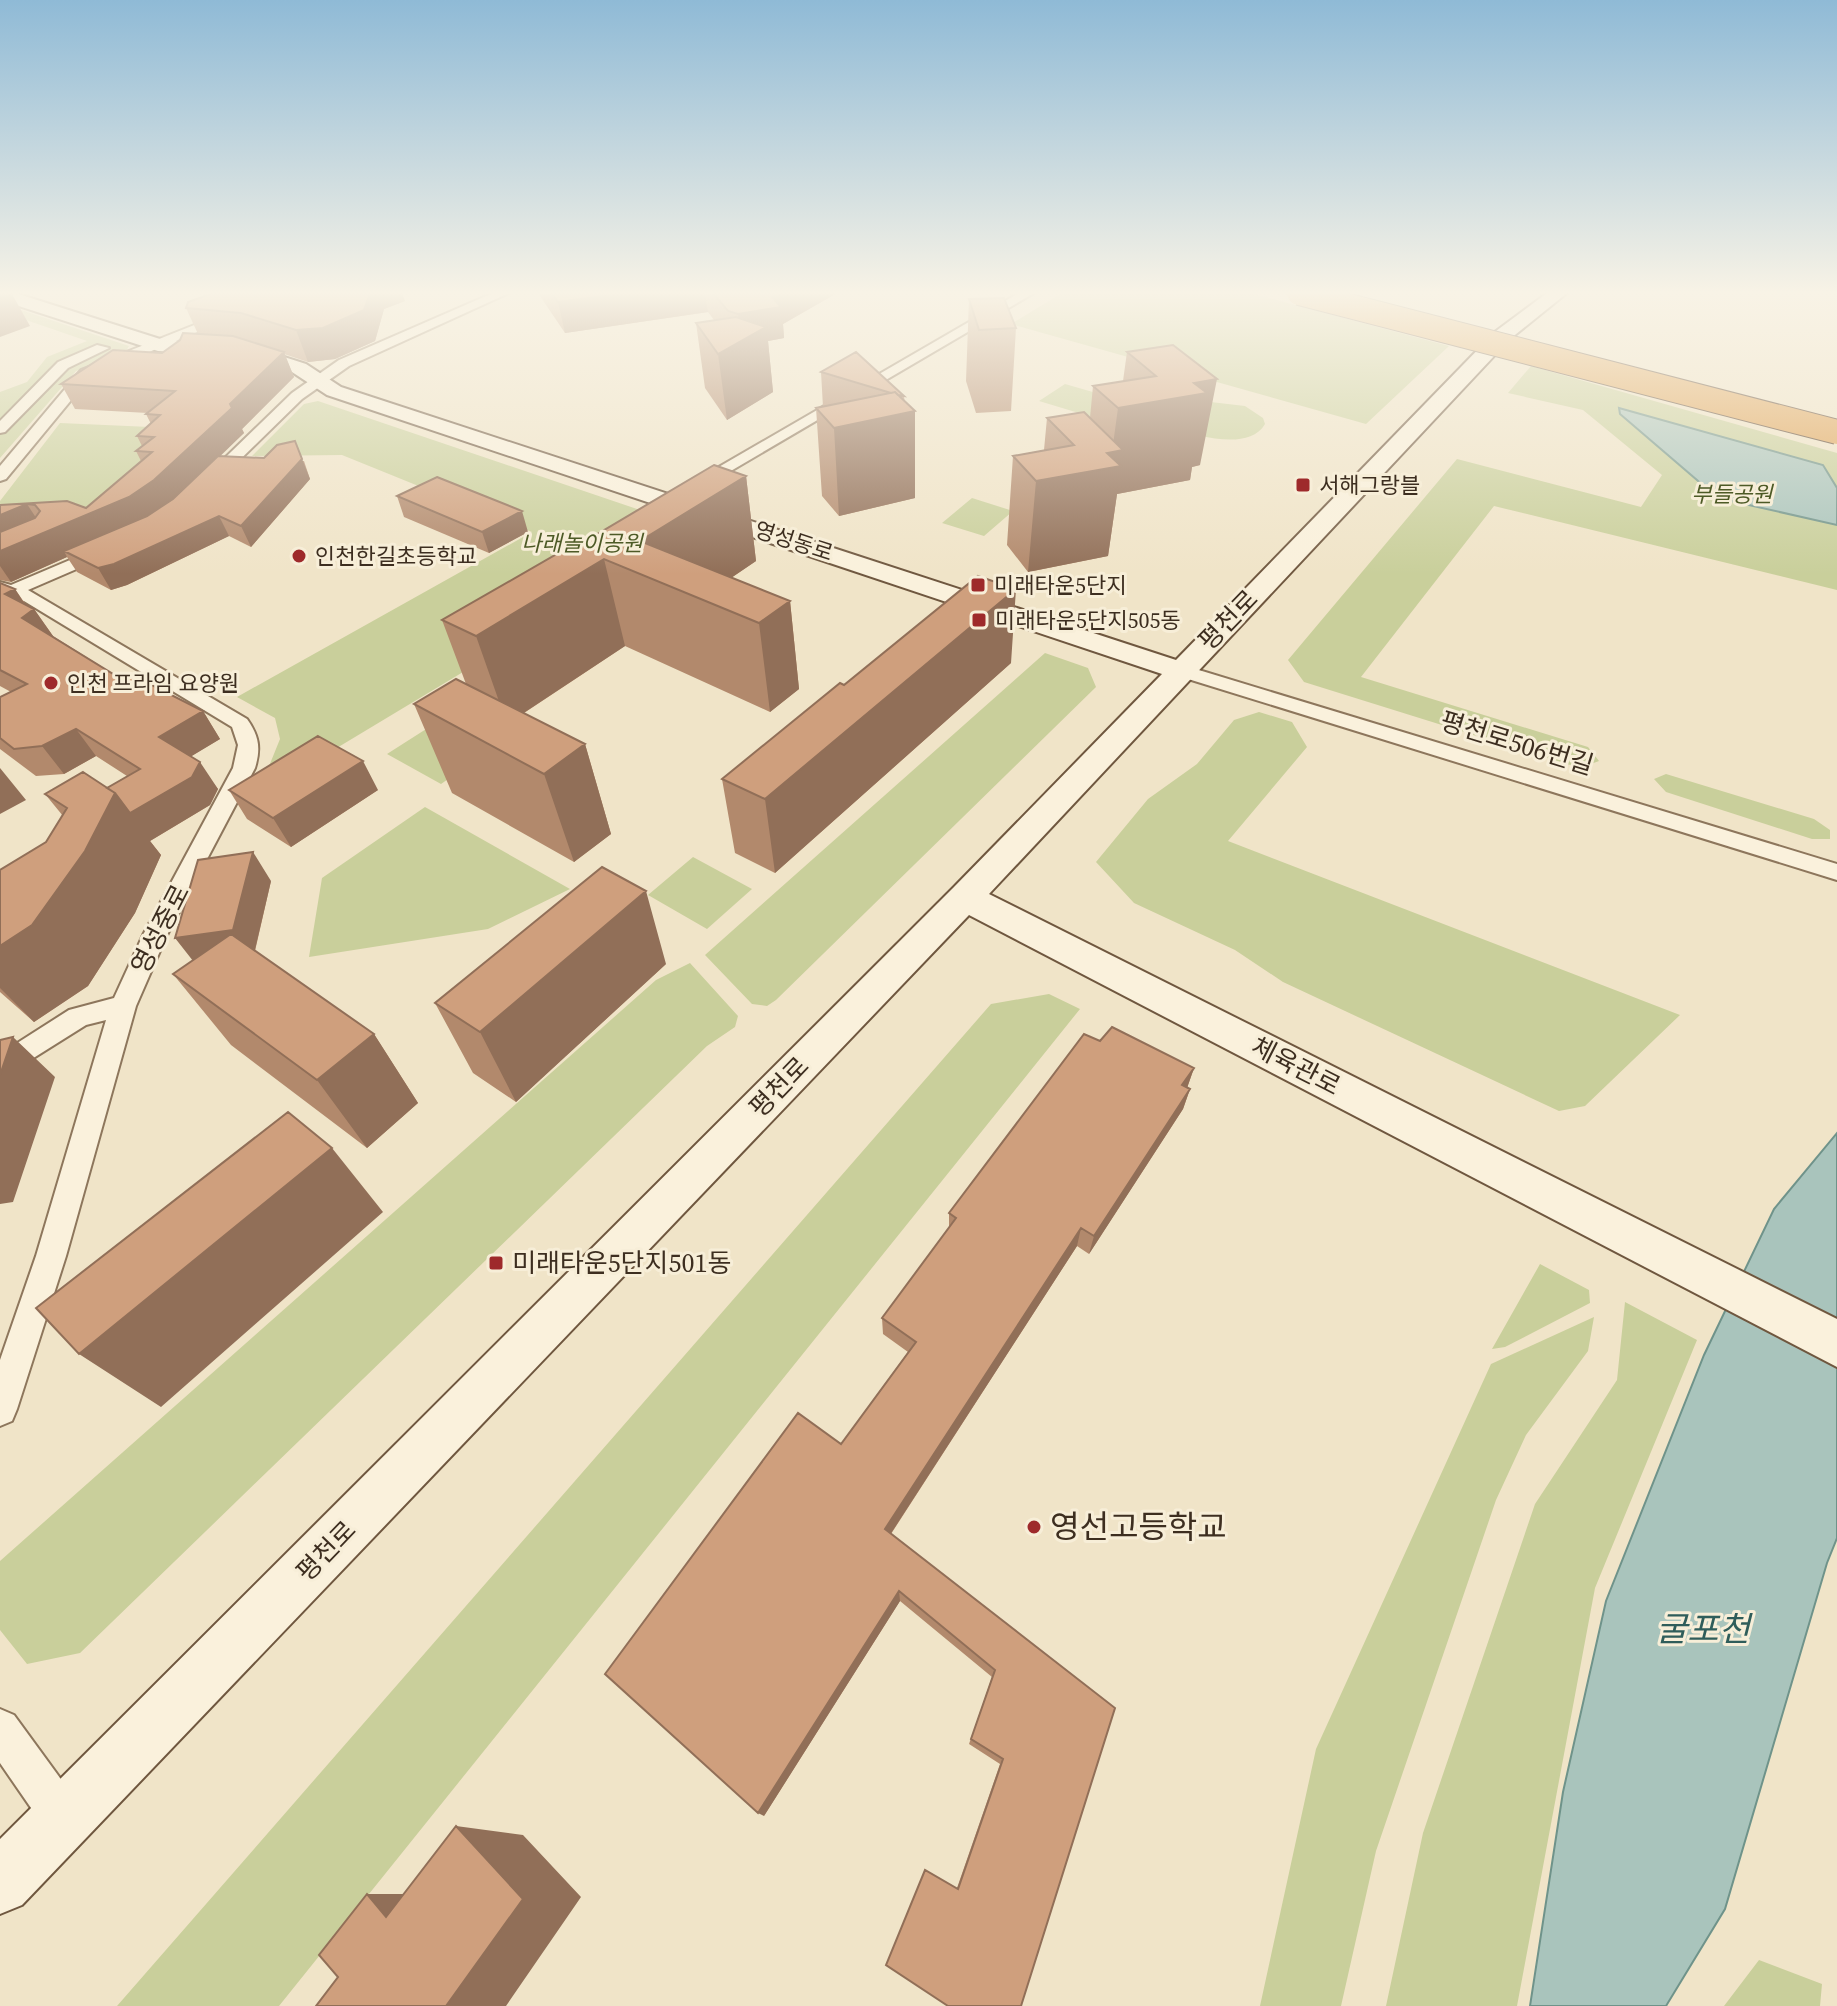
<svg xmlns="http://www.w3.org/2000/svg" width="1837" height="2006" font-family="'Source Serif 4','Noto Sans KR',serif">
<rect width="100%" height="100%" fill="#f0e4c8"/>
<path fill="#c9cf9b" d="M1062,293H1250L1449,346L1366,424L1011,324Z
M0,303L129,346L126,351L76,371L0,458V392L27,382L47,357L87,341L0,311Z
M1531,366L1837,453V590L1494,506L1361,677L1588,747L1599,761L1580,768L1304,682L1288,660L1457,459L1641,507L1662,475L1583,410L1508,393Z
M1065,384L1117,399L1092,417L1039,401Z
M318,401L699,530L257,796L280,739L275,718L237,697L532,532L342,455L252,456L304,404Z
M1202,401L1245,406L1263,418L1265,424C1253,445 1221,440 1201,436Z
M60,423L150,427L130,506L0,529V501Z
M972,498L1013,511L984,536L942,523Z
M1045,653L1088,668L1096,687L776,1000L767,1006L752,1004L705,955Z
M1259,712L1292,722L1307,747L1228,841L1680,1015L1585,1106L1559,1111L1283,982L1235,950L1134,903L1096,862L1148,799L1197,764L1234,720Z
M434,724L487,752L441,784L387,754Z
M1666,774L1814,819L1830,830V839H1812L1666,792L1654,779Z
M425,807L570,889L488,929L309,957L322,878Z
M693,857L752,889L707,929L648,895Z
M690,963L738,1016L735,1027L707,1046L80,1653L27,1664L0,1630V1561L656,980Z
M1049,994L1080,1009L279,2006H117L991,1004Z
M1540,1264L1589,1290L1590,1303L1505,1347L1492,1349Z
M1625,1302L1697,1340L1595,1588L1517,2006H1386L1423,1833L1535,1504L1617,1380Z
M1594,1317L1588,1351L1526,1435L1496,1500L1376,1851L1341,2006H1260L1316,1749L1491,1364Z
M1759,1960L1822,1984L1820,2006H1724Z"/>
<path fill="#a9c4bc" stroke="#6f938a" stroke-width="2" d="M1619,408L1823,465L1837,488V525L1718,498L1620,414Z
M1837,1133V1538L1827,1563L1725,1909L1666,2006H1530L1563,1792L1606,1601L1704,1355L1774,1209Z"/>
<g fill="none" stroke-linecap="round" stroke-linejoin="round">
<g stroke="#8d765c" stroke-width="4">
<path id="street" d="M275,293H292L91,376L6,479L0,481V466L81,370Z
M493,293H509L349,366L302,399L214,485H202L200,482L292,393L339,360Z
M1019,293H1034L700,489L694,491L686,486Z
M97,345L109,348L68,368L5,432L0,433V421L58,362Z
M103,546L112,551L109,555L28,590L247,719C259,736 261,748 255,768L167,935L136,1006L66,1256L17,1409L12,1421L0,1426V1360L36,1256L106,1020L86,1025L0,1079V1054L69,1010L114,998L143,935L233,768L238,745L232,727L24,601L0,596V582L11,585Z
M1179,664L1837,864V880L1172,674L1169,670Z
M0,1709L14,1715L79,1804L85,1819L79,1834L64,1840L49,1834L0,1763Z"/>
</g>
<g stroke="#6f573f" stroke-width="4">
<path id="secondary" d="M0,293H15L160,339L253,347L306,364L341,387L1176,660L1496,331L1547,293H1567L1510,339L989,894L1837,1319V1367L969,915L22,1905L0,1914V1839L953,888L1162,674L327,395L292,372L244,357L158,351L0,300Z"/>
</g>
<use href="#street" fill="#faf1dc" fill-rule="evenodd"/>
<use href="#secondary" fill="#faf1dc" fill-rule="evenodd"/>
<g stroke="#5b4430" stroke-width="26" stroke-linecap="butt">
<path id="highway-bridge" d="M1299,293L1837,432"/>
</g>
<use href="#highway-bridge" stroke="#e0a458" stroke-width="24"/>
</g>
<path fill="#b2896c" d="M538,293H837L783,324L784,338L768,341L773,392L727,420L705,388L696,323L714,320L708,312L565,333Z
M969,299L1016,328L1011,411L976,413L966,381Z
M405,301L384,309L375,341L335,359L308,362L284,354L294,377L242,429L244,433L219,456L304,461L310,479L251,547L229,536L127,585L111,590L77,572L67,557L11,582L0,580V505L67,501L86,508L141,461L136,451L142,446L137,436L151,424L146,414L148,413L75,409L61,384L162,353L198,334L186,308Z
M1173,345L1200,465L1192,467L1190,480L1117,494L1108,556L1028,572L1007,545L1013,456L1044,450L1047,418H1090L1093,386L1123,381L1127,352Z
M821,372L904,396L915,498L839,516L822,496L816,408L823,407Z
M746,476L756,561L731,578L790,601L799,689L770,712L625,646L524,713L585,744L611,834L574,862L452,793L414,704L466,684L442,620L572,549Z
M397,496L528,532L489,553L404,517Z
M0,583L15,589L26,605L34,609L53,636L123,680L203,711L220,739L191,756L218,789L210,805L150,841L161,855L135,913L88,986L34,1022L0,992V870L46,842L63,816L45,794L107,788L127,776L96,756L64,774L36,776L0,749V697L11,692L0,686Z
M1011,663L775,873L735,853L722,779L844,685Z
M229,790H378L291,847L247,819Z
M271,881L255,951L374,1034L418,1103L367,1148L231,1045L173,974L192,961Z
M666,964L516,1102L473,1073L435,1003Z
M1100,1041L1194,1068L1187,1088L1190,1089L1183,1109L1089,1254L1077,1246L891,1534L1115,1708L1021,2006L957,1888L1000,1764L969,1744L992,1677L900,1601L764,1816L841,1444L908,1352L883,1334L882,1318L949,1228V1213Z"/>
<path fill="#916f58" d="M370,293H402L405,301L384,309L375,341L335,359L308,362L296,330Z
M626,293H705L708,312L565,333L558,302Z
M780,293H837L783,324L784,338L768,341L773,392L727,420L718,354L741,341L738,314Z
M12,294L30,326L0,337V298Z
M284,352L294,377L242,429L244,433L168,507L64,551L67,557L11,582L0,566V551L129,497L230,404Z
M1217,379L1200,465L1192,467L1190,480L1117,494L1108,556L1028,572L1036,481L1107,453L1112,452L1118,408L1194,383Z
M915,411V498L839,516L834,428Z
M295,441L310,479L251,547L241,526Z
M746,476L756,561L700,599L640,541Z
M27,504L44,530L0,549V515Z
M522,511L528,532L489,553L482,532Z
M219,516L229,536L127,585L111,590L98,568Z
M604,559L625,646L507,724L476,636Z
M15,589L30,612L34,609L53,636L41,646L5,594Z
M1016,589L1011,663L775,873L765,799Z
M790,601L799,689L770,712L759,623Z
M203,711L220,739L177,765L159,737Z
M76,729L96,756L64,774L42,746Z
M585,744L611,834L574,862L544,774Z
M363,761L378,790L291,847L273,818Z
M200,762L218,789L210,805L150,841L161,855L135,913L88,986L34,1022L0,988V946L115,793Z
M0,768L26,800L0,814Z
M253,852L271,881L253,958L197,966L175,938Z
M646,891L666,964L516,1102L480,1032Z
M374,1034L418,1103L367,1148L317,1080Z
M13,1037L55,1077L13,1202L0,1204V1075Z
M1194,1068L1187,1088L1182,1085Z
M1190,1089L1183,1109L1089,1254L1094,1236Z
M332,1148L383,1212L161,1407L79,1354Z
M1081,1228L1077,1246L886,1541L885,1529Z
M899,1591L900,1601L764,1816L758,1813Z
M456,1826L523,1835L581,1897L506,2006H446Z
M367,1894H448L386,1917Z"/>
<path fill="#cf9f7d" stroke="#916f58" stroke-width="2" d="M0,293H9L12,294L0,298Z
M213,293H370L364,310L323,328L296,330L241,313L186,308L188,302Z
M551,293H626L558,302Z
M713,293H780L772,297L781,307L738,314L728,311Z
M1004,298L1016,328L979,330L969,299Z
M736,317L766,327L718,354L696,323Z
M183,333L233,336L284,352L230,404L232,408L154,480L129,497L0,551V532L35,518L40,511L35,505L27,504L0,515V505L67,501L86,508L152,452L136,451L154,437L137,436L160,415L146,414L175,391L61,384L113,350L162,353L180,340Z
M1173,345L1217,379L1194,383L1207,393L1118,408L1093,386L1156,376L1127,352Z
M856,352L904,396L898,395L895,392L891,393L821,372Z
M895,392L915,411L834,428L816,408Z
M1084,412L1123,450L1107,453L1121,466L1036,481L1013,456L1074,445L1047,418Z
M295,441L302,459L241,526L219,516L114,564L98,568L64,551L147,516L173,499L218,456L264,458L277,445Z
M714,465L746,476L640,541L790,601L759,623L604,559L476,636L442,620L569,547L572,549Z
M437,477L522,511L482,532L397,496Z
M978,576L1016,589L765,799L722,779L840,683L844,685Z
M0,583L15,589L5,594L34,609L22,618L123,680L132,675L203,711L159,737L200,762L192,777L130,813L115,793L107,788L140,769L76,729L42,746L14,749L0,738V697L27,684L0,670Z
M456,679L585,744L544,774L414,704Z
M318,736L363,761L273,818L229,790Z
M83,772L115,793L85,851L32,925L0,946V870L46,842L67,808L45,794Z
M253,852L233,930L175,938L198,860Z
M602,867L646,891L480,1032L435,1003Z
M231,934L374,1034L317,1080L173,974Z
M1112,1027L1194,1068L1182,1085L1190,1089L1094,1236L1081,1228L885,1529L1115,1708L1021,2006H948L886,1965L925,1870L958,1889L1003,1759L971,1739L995,1670L899,1591L758,1813L605,1674L798,1413L841,1444L916,1342L882,1318L956,1218L949,1213L1084,1034L1100,1041Z
M13,1037L0,1075V1040Z
M288,1112L332,1148L79,1354L36,1308Z
M456,1826L523,1899L446,2006H316L338,1977L319,1955L367,1894L386,1917Z"/>
<linearGradient id="sky" x2="0" y2="1"><stop stop-color="#8fbad6"/><stop offset="0.51" stop-color="#f8f3e6"/><stop offset="1" stop-color="#f8f3e6" stop-opacity="0"/></linearGradient>
<rect width="1837" height="574" fill="url(#sky)"/>
<g fill="#9e2a2b" stroke="#f7eed8" stroke-width="3">
<rect x="1295" y="477" width="16" height="16" rx="4"/>
<circle cx="299" cy="556" r="8"/>
<rect x="970" y="577" width="16" height="16" rx="4"/>
<rect x="971" y="612" width="16" height="16" rx="4"/>
<circle cx="51" cy="683" r="8"/>
<rect x="488" y="1255" width="16" height="16" rx="4"/>
<circle cx="1034" cy="1527" r="8"/>
</g>
<g text-anchor="middle" stroke-width="6" stroke-linejoin="round" paint-order="stroke">
<g font-size="22" fill="#3d2e20" stroke="#f7eed8" text-anchor="start">
<text x="1319" y="493">서해그랑블</text>
<text x="315" y="564">인천한길초등학교</text>
<text x="994" y="593">미래타운5단지</text>
<text x="995" y="628">미래타운5단지505동</text>
<text x="67" y="691">인천 프라임 요양원</text>
</g>
<g font-size="22" font-style="italic" fill="#4d5a26" stroke="#f7eed8">
<text x="1732" y="502">부들공원</text>
<text x="582" y="551">나래놀이공원</text>
</g>
<g font-size="22" fill="#3d2e20" stroke="#f7eed8">
<text transform="translate(794 541) rotate(18)" y="8">영성동로</text>
</g>
<g font-size="26" fill="#3d2e20" stroke="#f7eed8">
<text transform="translate(1228 620) rotate(-46)" y="9">평천로</text>
<text transform="translate(1517 743) rotate(17)" y="9">평천로506번길</text>
<text transform="translate(160 929) rotate(-63)" y="9">영성중로</text>
<text transform="translate(1296 1066) rotate(27)" y="9">체육관로</text>
<text transform="translate(779 1087) rotate(-46)" y="9">평천로</text>
<text transform="translate(326 1551) rotate(-46)" y="9">평천로</text>
</g>
<g font-size="26" fill="#3d2e20" stroke="#f7eed8" text-anchor="start">
<text x="512" y="1272">미래타운5단지501동</text>
</g>
<g font-size="32" fill="#3d2e20" stroke="#f7eed8" text-anchor="start">
<text x="1050" y="1538">영선고등학교</text>
</g>
<g font-size="34" font-style="italic" fill="#2f5d5a" stroke="#f7eed8">
<text x="1703" y="1641">굴포천</text>
</g>
</g>
</svg>
